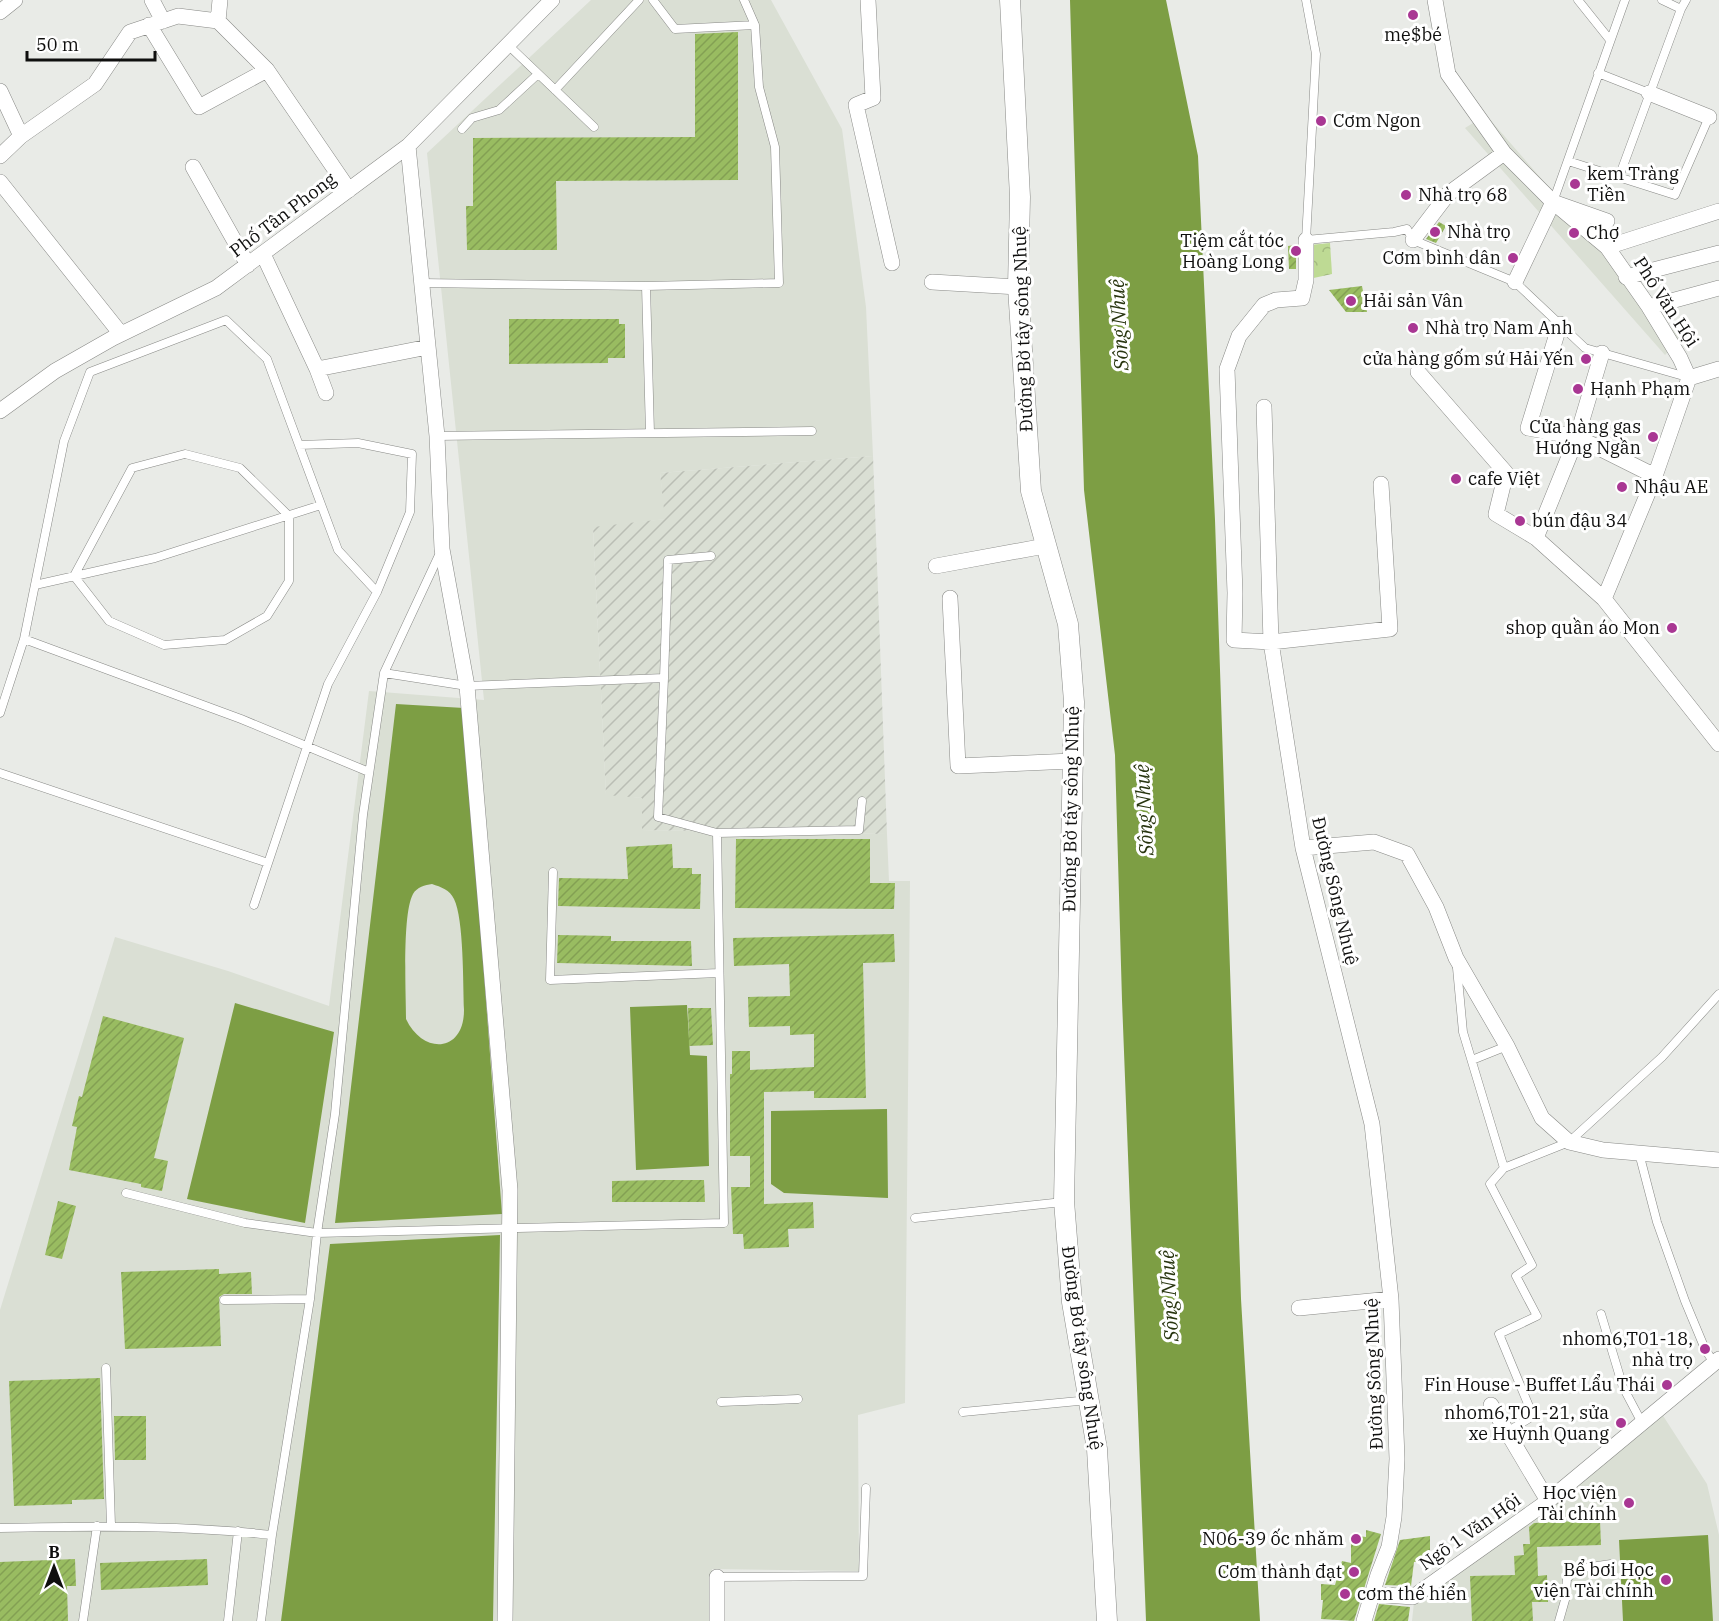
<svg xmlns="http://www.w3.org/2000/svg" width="1719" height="1621" font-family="'IBM Plex Serif',serif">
<defs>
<pattern id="industrial-furrows" width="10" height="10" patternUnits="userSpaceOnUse" patternTransform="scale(1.5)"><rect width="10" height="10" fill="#dadfd4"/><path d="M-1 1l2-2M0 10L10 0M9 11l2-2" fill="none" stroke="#babeb5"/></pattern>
<pattern id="forest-crowns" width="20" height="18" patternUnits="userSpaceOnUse" patternTransform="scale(1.5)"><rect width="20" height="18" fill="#beda94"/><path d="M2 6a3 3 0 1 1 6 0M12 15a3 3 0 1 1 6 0" fill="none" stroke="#a2ba7e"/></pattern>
<pattern id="building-hatch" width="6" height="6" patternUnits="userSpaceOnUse" patternTransform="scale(1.5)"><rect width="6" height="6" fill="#99bc61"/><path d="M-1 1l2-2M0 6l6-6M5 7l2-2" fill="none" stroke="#83a053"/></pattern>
</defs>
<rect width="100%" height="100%" fill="#e9ebe7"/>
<path fill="#dadfd4" d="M591,0H771L842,129L866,307L873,456L660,473L666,519L593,528L606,794L642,798V830L887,834L889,881H910L905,1403L858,1415L859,1571L712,1569L711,1621H0V1310L115,937L228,971L329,1006L369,691L484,700L427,153Z
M1486,115L1681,339L1665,355L1465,128Z
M1660,1411L1707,1484L1719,1535V1621H1412L1414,1602Z"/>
<path fill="url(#industrial-furrows)" d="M873,456L887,834L642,830V798L606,795L593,527L665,519L660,473Z"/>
<path fill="url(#forest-crowns)" d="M1330,243L1332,274L1309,279L1310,245Z"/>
<path fill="#7d9e44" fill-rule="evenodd" d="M1070,0H1166L1198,156L1215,520L1241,1299L1260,1621H1146L1122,1000L1115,755L1084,490Z
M396,704L464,708L502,1214L335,1223ZM432,884C441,887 450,890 454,899C464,919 463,985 464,1010C464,1053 423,1055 406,1019C406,993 402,914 413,894C417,887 425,885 432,884Z
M235,1003L334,1032L305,1223L187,1199Z
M687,1005L690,1055L707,1056L709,1166L636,1170L630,1007Z
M887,1109L888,1198L784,1193L771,1184V1111Z
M500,1235L493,1621H281L330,1244Z
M1708,1535L1713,1621H1623L1619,1540Z"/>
<path fill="url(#building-hatch)" d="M738,32V180L556,181L557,250H467L466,206H473V138L695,137V34Z
M1439,222L1446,226L1436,243L1426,239Z
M1296,245V269H1289L1288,246Z
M1362,286L1367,312H1346L1329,290Z
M509,319H619V324H625V358H608V363L509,364Z
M736,839H870V883H895L894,909L735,908Z
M672,844L673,868H692V874H701L700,909L558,906L559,878L628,879L626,847Z
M894,934L895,962L863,963L866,1098H814V1091L764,1092V1204L813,1202L814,1228L788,1229L789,1247L744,1249L743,1234H733L731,1187H750V1156H730V1074H732V1051H750V1070L814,1067V1034L790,1035V1026L749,1027L748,997L790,996L789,964L734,966L733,938Z
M558,935L611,936V941H691L692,966L557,963Z
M688,1008H711L713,1045L689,1046Z
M103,1016L184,1038L154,1158L168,1161L162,1191L141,1187V1184L69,1170L77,1127L72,1126L79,1096L82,1097Z
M660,1180H704L705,1202H612V1181Z
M58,1201L76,1206L62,1259L45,1255Z
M219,1269V1274L251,1272L252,1294H224L219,1297L221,1346L125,1349L121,1272Z
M100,1378L104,1499L72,1500V1504L14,1506L9,1381Z
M114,1416H146V1460H115Z
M1600,1520L1601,1545L1537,1547L1538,1576L1547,1575L1548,1602H1532L1533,1621H1472L1470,1576L1515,1575L1514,1556L1524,1555L1523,1544H1530L1529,1527L1534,1523Z
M1366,1530L1381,1534L1354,1621L1321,1619L1323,1600H1321V1584L1335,1585L1342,1561L1351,1563V1535L1366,1537Z
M1430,1536V1561L1414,1562L1411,1586L1385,1585L1400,1540Z
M75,1559L76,1586H67L68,1621H0V1562Z
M207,1559L208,1585L101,1590L100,1563Z
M1379,1604L1410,1607L1408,1621H1374Z"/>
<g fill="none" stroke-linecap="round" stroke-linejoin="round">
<g stroke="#888986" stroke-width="9">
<path id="service" d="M653,0L675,29L755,25
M1306,0L1316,54L1306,240L1394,232L1407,229L1413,240L1515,282L1585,348L1687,377
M1578,0L1610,40
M1662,0L1681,9
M508,45L594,127
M1598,73L1649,93
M555,90L639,0
M462,129L472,118L499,110L538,74
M1568,161L1675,195L1709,117
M1619,177L1681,9L1686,0
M1553,202L1625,0
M422,283L646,286L779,283L775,147L759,87L755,25L744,0
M646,286L650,433
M437,436L812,431
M185,454L240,468L289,516V581L267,616L225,640L164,645L109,621L74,576L132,468Z
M35,585L155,558L321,505
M384,673L467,686L664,678L668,560L711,556
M664,678L658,817L717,833L859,830L862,801
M0,713L24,639
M369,772L241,719L24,639L64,441L90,372L226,320L267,359L338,550L377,592
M0,773L268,863
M553,872L550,980L719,973
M254,905L328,684L377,592L410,512L412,454L358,443L299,445
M1457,968L1463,1032L1504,1168
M1472,1060L1507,1046
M1639,1153L1657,1222L1685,1301L1705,1349L1714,1363
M126,1193L245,1223L317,1233L724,1223L717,833
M915,1218L1063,1202
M224,1300L310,1299
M1601,1314L1623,1387L1642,1423
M106,1368L111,1526
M721,1402L798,1399
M963,1412L1089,1400
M1507,1432L1533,1416L1499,1334L1537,1316L1516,1276L1532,1265L1490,1184L1504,1168L1569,1142L1662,1057L1719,994
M0,1528C91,1526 182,1525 272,1535
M717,1577L863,1576L866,1488
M83,1621L97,1526
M228,1621L238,1531
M261,1621L272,1535L310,1299L317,1233L335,1114L363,815L384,673L440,553
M1559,1621L1565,1600L1567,1579L1573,1572L1584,1568L1611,1564"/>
</g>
<g stroke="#888986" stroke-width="16">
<path id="minor" d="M152,0L163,21
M220,0L218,21L267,70L349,190
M868,0L873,98L856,105L892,263
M1435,0L1448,74L1504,153L1553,202L1607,247L1649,307L1680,358L1689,378L1655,476L1604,599L1719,744
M0,12L15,0
M149,25L199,107L267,70
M0,91L21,136
M1649,93L1709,117
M408,146L437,436L442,549L467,686L510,1190L505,1621
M0,156L21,136L95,84L130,32L178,16L218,21
M193,167L248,265
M0,182L121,334
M1306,240V280L1302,298L1276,300L1264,305L1239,336L1227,369L1235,593L1234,640L1271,642L1390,629L1381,484
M1413,240L1448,194L1504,153
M1607,247L1719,211
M263,254L317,369L326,393
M1626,277L1719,253
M932,282L1018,287
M1515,282L1553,202L1607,221
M1649,307L1719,288
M1560,324L1528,428L1577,437L1655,476
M317,369L428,347
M1418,372L1506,473L1496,514L1536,538L1604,599
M1689,378L1719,369
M1264,407L1271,642L1303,848L1372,1124L1391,1299L1397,1459L1394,1517L1389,1547L1378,1575L1364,1621
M0,411L55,371L113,338L216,288L408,146L552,0
M1536,538L1577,437L1602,353
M936,566L1045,546
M950,598L958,766L1072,761
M1303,848L1374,842L1407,854L1436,907L1456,958L1507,1046L1542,1118L1569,1142L1603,1150L1719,1160
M1299,1308L1391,1299
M1491,1405L1548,1501
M1372,1594L1413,1597L1548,1501L1719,1359
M717,1621V1577"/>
</g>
<g stroke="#888986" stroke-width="21">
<path id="tertiary" d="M1010,0L1020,197L1018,287L1031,491L1068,624L1074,702L1064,1201L1072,1302L1097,1449L1107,1621"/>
</g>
<use href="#service" stroke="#fff" stroke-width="8"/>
<use href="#minor" stroke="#fff" stroke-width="15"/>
<use href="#tertiary" stroke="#fff" stroke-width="20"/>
</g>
<g fill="#a93793" stroke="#fff" stroke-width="2">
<circle cx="1413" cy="15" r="6"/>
<circle cx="1321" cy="121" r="6"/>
<circle cx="1575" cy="184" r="6"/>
<circle cx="1406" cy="195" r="6"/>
<circle cx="1435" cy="232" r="6"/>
<circle cx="1574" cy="233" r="6"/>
<circle cx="1296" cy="251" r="6"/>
<circle cx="1513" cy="258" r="6"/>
<circle cx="1351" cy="301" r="6"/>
<circle cx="1413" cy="328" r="6"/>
<circle cx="1586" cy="359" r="6"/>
<circle cx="1578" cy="389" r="6"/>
<circle cx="1653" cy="437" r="6"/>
<circle cx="1456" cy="479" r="6"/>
<circle cx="1622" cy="487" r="6"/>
<circle cx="1520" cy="521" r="6"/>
<circle cx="1672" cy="628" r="6"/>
<circle cx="1705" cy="1349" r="6"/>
<circle cx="1667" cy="1385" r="6"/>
<circle cx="1621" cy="1423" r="6"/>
<circle cx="1629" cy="1503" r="6"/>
<circle cx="1356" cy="1539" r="6"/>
<circle cx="1354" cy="1572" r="6"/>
<circle cx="1666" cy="1580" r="6"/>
<circle cx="1345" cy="1594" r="6"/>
</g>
<g text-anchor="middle" stroke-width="6" stroke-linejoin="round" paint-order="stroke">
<g font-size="18" fill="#0f0f0e" stroke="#fff" text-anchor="start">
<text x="1413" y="41" text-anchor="middle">mẹ$bé</text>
<text x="1333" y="127">Cơm Ngon</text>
<text x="1587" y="180">kem Tràng<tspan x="1587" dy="21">Tiền</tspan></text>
<text x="1418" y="201">Nhà trọ 68</text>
<text x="1447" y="238">Nhà trọ</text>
<text x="1586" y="239">Chợ</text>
<text x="1284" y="247" text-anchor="end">Tiệm cắt tóc<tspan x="1284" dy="21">Hoàng Long</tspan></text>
<text x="1501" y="264" text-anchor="end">Cơm bình dân</text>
<text x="1363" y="307">Hải sản Vân</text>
<text x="1425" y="334">Nhà trọ Nam Anh</text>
<text x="1574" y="365" text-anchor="end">cửa hàng gốm sứ Hải Yến</text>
<text x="1590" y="395">Hạnh Phạm</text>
<text x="1641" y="433" text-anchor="end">Cửa hàng gas<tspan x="1641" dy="21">Hướng Ngần</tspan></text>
<text x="1468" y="485">cafe Việt</text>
<text x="1634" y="493">Nhậu AE</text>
<text x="1532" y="527">bún đậu 34</text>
<text x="1660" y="634" text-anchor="end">shop quần áo Mon</text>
<text x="1693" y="1345" text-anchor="end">nhom6,T01-18,<tspan x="1693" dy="21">nhà trọ</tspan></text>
<text x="1655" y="1391" text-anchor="end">Fin House - Buffet Lẩu Thái</text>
<text x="1609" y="1419" text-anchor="end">nhom6,T01-21, sửa<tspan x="1609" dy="21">xe Huỳnh Quang</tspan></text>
<text x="1617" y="1499" text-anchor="end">Học viện<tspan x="1617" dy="21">Tài chính</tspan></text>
<text x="1344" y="1545" text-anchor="end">N06-39 ốc nhăm</text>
<text x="1654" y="1576" text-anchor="end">Bể bơi Học<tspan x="1654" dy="21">viện Tài chính</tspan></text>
<text x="1342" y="1578" text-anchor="end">Cơm thành đạt</text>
<text x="1357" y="1600">cơm thế hiển</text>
</g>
<g font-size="18" fill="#0f0f0e" stroke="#fff">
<text transform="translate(283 215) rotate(-37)" y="6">Phố Tân Phong</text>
<text transform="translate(1666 302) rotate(57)" y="6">Phố Văn Hội</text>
<text transform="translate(1023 329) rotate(-92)" y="6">Đường Bờ tây sông Nhuệ</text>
<text transform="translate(1071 809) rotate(-89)" y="6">Đường Bờ tây sông Nhuệ</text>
<text transform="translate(1335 891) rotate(77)" y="6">Đường Sông Nhuệ</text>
<text transform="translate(1082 1348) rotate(82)" y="6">Đường Bờ tây sông Nhuệ</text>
<text transform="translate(1374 1374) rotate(-92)" y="6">Đường Sông Nhuệ</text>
<text transform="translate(1470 1532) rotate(-35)" y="6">Ngõ 1 Văn Hội</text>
</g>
<g font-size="20" font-style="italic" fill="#28350f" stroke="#fff">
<text transform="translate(1119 325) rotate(-93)" y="7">Sông Nhuệ</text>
<text transform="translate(1144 810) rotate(-93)" y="7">Sông Nhuệ</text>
<text transform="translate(1169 1296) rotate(-93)" y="7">Sông Nhuệ</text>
</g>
</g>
<g transform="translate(54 1567)" stroke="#ffffff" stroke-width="4.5" paint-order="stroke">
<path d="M0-4.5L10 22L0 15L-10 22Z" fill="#0f0f0e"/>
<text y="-9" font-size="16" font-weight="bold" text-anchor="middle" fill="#0f0f0e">B</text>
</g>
<path d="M27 51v9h128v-9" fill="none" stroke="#0f0f0e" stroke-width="3"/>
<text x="36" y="51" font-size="18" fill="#0f0f0e" stroke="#ffffff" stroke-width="4.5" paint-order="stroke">50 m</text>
</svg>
